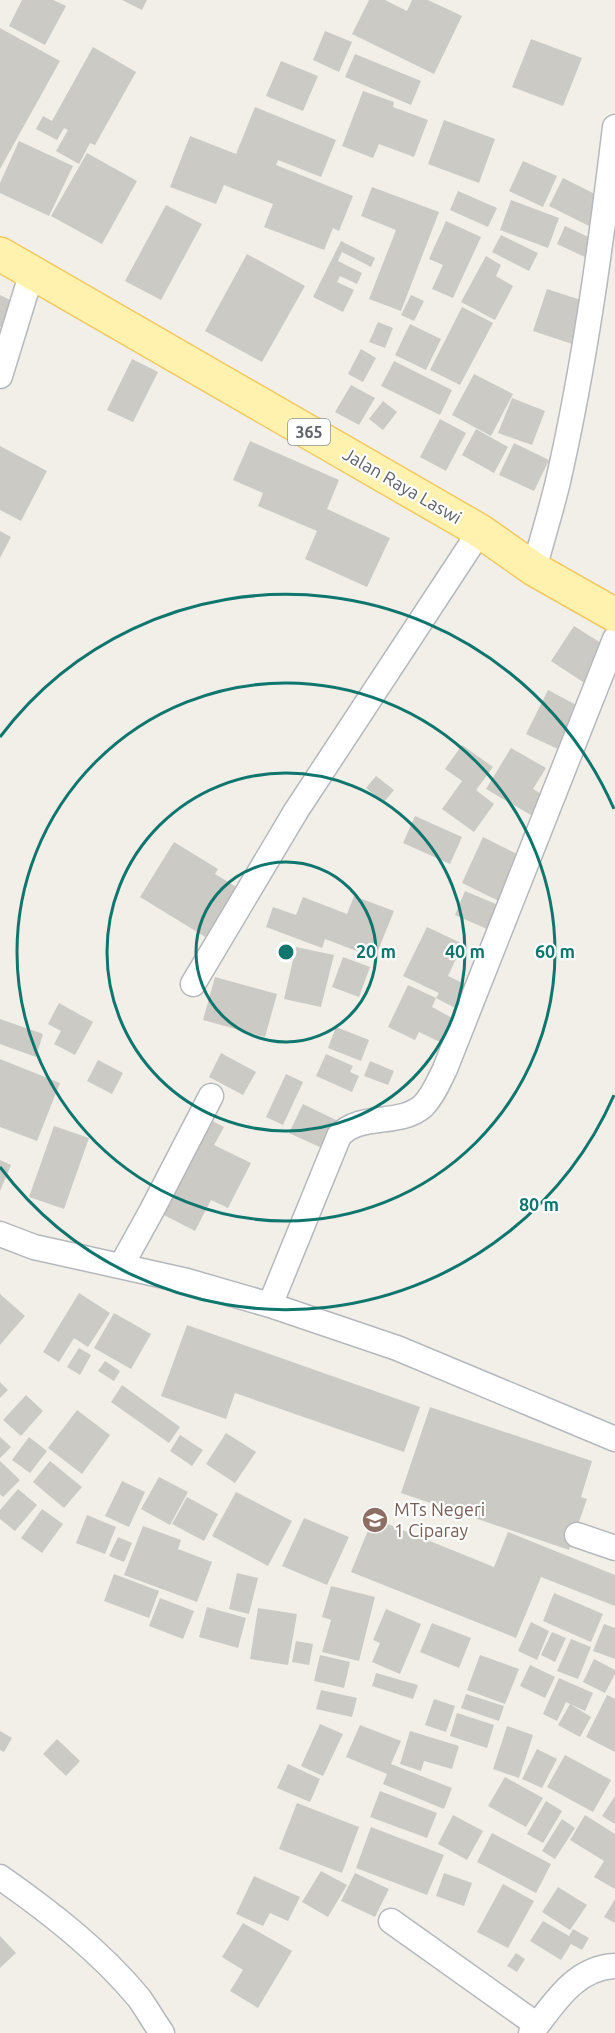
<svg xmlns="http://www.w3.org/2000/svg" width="615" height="2033" font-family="Ubuntu,sans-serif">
<rect width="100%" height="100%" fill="#f1efe8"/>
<path fill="#cccac5" d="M22,0H53L66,6L45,45L9,26Z
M122,0H147L142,10Z
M369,0H385L407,11L412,0H428L462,16L434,74L352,34Z
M0,28L60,61L0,169Z
M325,31L352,42L339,72L313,60Z
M531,39L582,58L563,106L512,87Z
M93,47L136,72L95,145L90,143L79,164L56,151L68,130L64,128L57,140L36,129L43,116L52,121Z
M355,54L421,81L411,105L345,77Z
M281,61L318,76L303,111L266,96Z
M363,91L394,102L393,107L428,120L414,157L379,144L373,158L342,146Z
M255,107L336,140L321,177L278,160L276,165L353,196L339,231L333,228L324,250L264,227L273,204L224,185L216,204L170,187L190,136L236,154Z
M444,120L495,139L479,183L428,164Z
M19,141L73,166L49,216L0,193V183Z
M87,153L137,181L102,244L51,216Z
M523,161L557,176L543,207L509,191Z
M563,178L603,198L589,226L549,206Z
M372,187L439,212L401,311L369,299L396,230L361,216Z
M458,191L497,208L488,227L450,210Z
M511,200L559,218L548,248L500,230Z
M166,205L202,224L161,300L125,281Z
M446,221L481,237L453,298L432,289L443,265L429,259Z
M565,226L595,240L587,258L557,244Z
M501,235L538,253L529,271L492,252Z
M341,241L375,258L371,267L342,252L338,261L362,273L357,284L340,276L337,282L354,290L343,312L313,297Z
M247,254L305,286L262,362L205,331Z
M486,256L501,265L496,276L513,286L495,320L461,302Z
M547,289L587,302L572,344L533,331Z
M0,295L14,302L2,328L0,327Z
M411,295L424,301L414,321L401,315Z
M462,307L493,323L460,385L430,370Z
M378,322L393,328L385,348L369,342Z
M410,324L441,339L426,370L395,355Z
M361,349L376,358L363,382L348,374Z
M132,359L158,372L133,422L107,410Z
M394,361L452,390L440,415L381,386Z
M474,374L513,394L491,436L452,415Z
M351,385L375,398L359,425L335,412Z
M512,398L545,411L532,445L498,433Z
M383,401L397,412L383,430L369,419Z
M440,419L466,433L446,471L420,457Z
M476,429L508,447L494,473L462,455Z
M250,441L339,480L327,509L390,538L367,587L305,559L317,531L258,506L263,493L233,480Z
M514,443L549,460L534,491L499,475Z
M0,446L47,471L21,521L0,510Z
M0,531L11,537L0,558Z
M574,626L609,648L586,684L551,661Z
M548,690L584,709L562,751L526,734Z
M462,745L493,767L476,790L494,804L474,832L442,809L462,781L445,769Z
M511,748L546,768L533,789L548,798L536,818L486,789Z
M376,776L394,790L384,802L366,788Z
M415,816L462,837L450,864L403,843Z
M483,837L521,856L505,904L462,883Z
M174,842L218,869L215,874L238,888L207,938L140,897Z
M465,891L498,905L487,929L455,915Z
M354,896L394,911L375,958L325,939L322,948L266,927L273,907L296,915L303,897L347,914Z
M427,927L463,944L448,976L471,987L459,1010L436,998L439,993L403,976Z
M296,947L334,955L321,1007L284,999Z
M343,957L370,967L359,997L332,987Z
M215,977L277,994L265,1037L203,1020Z
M408,985L436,998L432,1007L454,1019L442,1043L419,1032L415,1040L388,1027Z
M59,1003L93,1022L75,1055L54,1044L61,1031L48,1024Z
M0,1019L43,1034L36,1057L0,1044Z
M336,1027L369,1040L361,1061L328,1048Z
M221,1053L256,1072L243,1095L209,1077Z
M326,1054L353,1066L350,1072L359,1076L352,1092L316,1076Z
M0,1059L60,1083L37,1141L0,1127Z
M98,1060L123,1073L112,1094L87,1081Z
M370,1061L394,1071L388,1085L364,1076Z
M286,1074L303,1082L283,1125L266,1117Z
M303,1104L338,1121L324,1149L289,1133Z
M205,1117L224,1127L214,1145L251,1163L228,1208L211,1200L195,1231L156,1211Z
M54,1126L89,1138L64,1209L29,1197Z
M0,1160L11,1165L0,1191Z
M79,1293L110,1313L88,1347L74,1338L59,1362L43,1352Z
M0,1294L25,1316L0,1345Z
M114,1313L151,1334L131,1369L94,1348Z
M187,1325L420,1407L404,1452L235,1393L226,1419L161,1396Z
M79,1348L91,1355L80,1375L67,1367Z
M105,1361L120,1371L114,1381L98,1371Z
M0,1382L8,1390L0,1398Z
M122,1385L180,1427L169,1443L111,1402Z
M26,1395L43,1411L21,1436L3,1420Z
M430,1407L592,1461L581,1497L587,1499L569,1550L401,1493Z
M77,1410L110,1435L82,1474L48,1448Z
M226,1433L256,1452L235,1483L206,1464Z
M180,1435L203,1450L192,1466L170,1451Z
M0,1437L11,1447L0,1458Z
M29,1437L47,1451L30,1473L12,1460Z
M0,1461L20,1480L3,1497L0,1494Z
M50,1461L82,1487L64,1508L33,1482Z
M159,1477L188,1492L170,1525L141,1509Z
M122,1481L145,1492L129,1527L105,1516Z
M18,1489L37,1505L15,1531L0,1519V1510Z
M236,1492L292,1521L268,1566L212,1536Z
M187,1497L218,1514L204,1541L172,1524Z
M42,1509L63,1524L42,1553L21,1538Z
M87,1515L116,1527L105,1554L76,1543Z
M304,1518L349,1537L327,1585L282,1566Z
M373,1518L494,1567L508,1532L615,1575V1606L541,1577L516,1638L351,1572Z
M143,1526L181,1540L178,1549L212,1562L197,1602L124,1575Z
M118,1537L132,1543L124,1562L109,1556Z
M237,1573L258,1578L249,1614L229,1609Z
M114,1574L159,1591L149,1618L104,1601Z
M331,1586L375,1597L359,1661L322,1652L331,1620L322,1617Z
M554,1593L603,1614L591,1642L543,1621Z
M160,1598L194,1611L183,1639L149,1626Z
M207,1607L246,1618L238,1648L199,1637Z
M258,1608L297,1614L288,1665L250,1659Z
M386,1609L421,1624L400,1674L372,1662L380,1643L373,1640Z
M531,1622L549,1631L537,1660L518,1651Z
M432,1623L471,1638L459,1668L420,1652Z
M604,1624L615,1628V1659L593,1651Z
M552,1632L566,1638L555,1662L541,1655Z
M571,1639L591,1647L578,1679L557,1671Z
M296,1641L313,1644L309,1665L292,1662Z
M320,1655L350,1662L344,1688L314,1681Z
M480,1655L519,1669L505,1704L467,1690Z
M594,1659L615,1670V1674L605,1693L583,1682Z
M530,1665L555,1677L545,1698L520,1686Z
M376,1673L418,1685L413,1699L372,1686Z
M559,1678L593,1693L585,1711L566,1702L557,1721L543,1714Z
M321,1690L357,1698L352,1717L316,1709Z
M466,1694L504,1706L499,1721L461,1708Z
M607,1695L615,1699V1752L586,1737Z
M434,1699L455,1706L446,1732L425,1725Z
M570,1704L591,1717L580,1737L558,1725Z
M457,1713L494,1725L487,1748L450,1736Z
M320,1724L343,1734L323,1776L301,1766Z
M360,1725L401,1741L391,1764L452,1788L444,1809L383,1784L387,1774L346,1757Z
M507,1726L533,1735L519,1778L493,1769Z
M0,1731L12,1738L4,1752L0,1750Z
M410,1731L459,1746L452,1769L424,1761L421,1771L400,1764Z
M57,1739L80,1761L66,1776L43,1754Z
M537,1749L557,1759L542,1788L522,1779Z
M565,1755L611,1780L593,1812L547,1787Z
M288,1764L320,1779L310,1802L277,1788Z
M505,1777L543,1798L526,1827L488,1806Z
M380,1791L437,1813L427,1838L370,1817Z
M615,1796V1824L602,1816Z
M546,1801L562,1811L543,1843L527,1834Z
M297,1803L359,1827L342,1873L279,1849Z
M453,1815L483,1831L467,1860L438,1844Z
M585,1815L615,1834V1889L594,1877L604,1861L570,1840Z
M562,1819L575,1828L555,1859L542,1851Z
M371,1827L444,1855L427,1895L356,1868Z
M492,1833L551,1864L536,1893L477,1862Z
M321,1871L347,1885L328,1917L302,1902Z
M355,1873L389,1889L375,1917L341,1901Z
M444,1873L472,1883L464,1906L436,1896Z
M254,1876L300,1897L288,1921L270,1913L263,1926L236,1914Z
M503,1884L534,1901L508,1948L477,1932Z
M558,1887L587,1905L570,1930L542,1912Z
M615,1899V1923L604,1917Z
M543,1921L569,1936L573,1929L589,1938L582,1950L571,1944L561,1960L530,1941Z
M243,1923L292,1951L258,2008L230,1991L243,1970L222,1957Z
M0,1936L16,1953L0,1968Z
M516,1953L525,1959L517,1972L507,1966Z"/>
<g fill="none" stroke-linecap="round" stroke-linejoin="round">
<g stroke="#b5b8bc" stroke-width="27">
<path id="street" d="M0,376L32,272
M534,569C542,539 552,508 559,477C585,362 601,244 615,127
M193,984L296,811L480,531
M0,1234L34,1247L187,1281L270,1305L397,1348L615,1439
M121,1266L152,1210L211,1096
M270,1305L339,1136C360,1112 399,1127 423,1106C433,1096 439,1081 445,1069L615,639
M577,1535L615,1548
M0,1877C50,1912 100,1951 139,1998C147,2009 154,2022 162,2033
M391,1921L537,2025
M531,2033C554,2004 574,1968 615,1966"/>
</g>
<g stroke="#f2c960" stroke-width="36">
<path id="primary" d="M0,254L480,531L534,569L615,615"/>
</g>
<use href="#street" stroke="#fff" stroke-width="24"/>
<use href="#primary" stroke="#fff2af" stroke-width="33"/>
</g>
<g fill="none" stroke="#0f766e" stroke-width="3">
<circle cx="286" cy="952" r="90"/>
<circle cx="286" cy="952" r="179"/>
<circle cx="286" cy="952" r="269"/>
<path d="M614 1095A358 358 0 0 1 0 1167M0 737A358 358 0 0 1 614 809"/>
</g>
<defs>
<g id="school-disc" transform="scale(1.35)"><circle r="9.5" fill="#8d6e63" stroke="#fff"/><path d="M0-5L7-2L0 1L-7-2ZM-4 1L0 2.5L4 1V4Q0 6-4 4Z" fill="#fff"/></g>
</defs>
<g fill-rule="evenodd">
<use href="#school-disc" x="375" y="1520"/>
</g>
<g text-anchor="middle" stroke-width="4.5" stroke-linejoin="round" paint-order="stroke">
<rect fill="#fff" stroke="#8f9295" stroke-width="1.5" x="288" y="419" width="42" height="26" rx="4.5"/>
<g font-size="16" font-weight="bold" fill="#5f6368">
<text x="309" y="438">365</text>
</g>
<g font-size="18" fill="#5f6368" stroke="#fff">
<text transform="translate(402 486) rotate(30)" y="6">Jalan Raya Laswi</text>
</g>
<g font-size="18" fill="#785e54" stroke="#fff" text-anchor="start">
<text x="394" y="1516">MTs Negeri<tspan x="394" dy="21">1 Ciparay</tspan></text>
</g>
</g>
<circle cx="286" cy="952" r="9" fill="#0f766e" stroke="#fff" stroke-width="3"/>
<g font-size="18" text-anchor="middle" font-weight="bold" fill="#0f766e" stroke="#fff" stroke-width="4.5" stroke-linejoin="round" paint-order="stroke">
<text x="376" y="958">20 m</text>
<text x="465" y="958">40 m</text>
<text x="555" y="958">60 m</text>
<text x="539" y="1211">80 m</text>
</g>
</svg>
